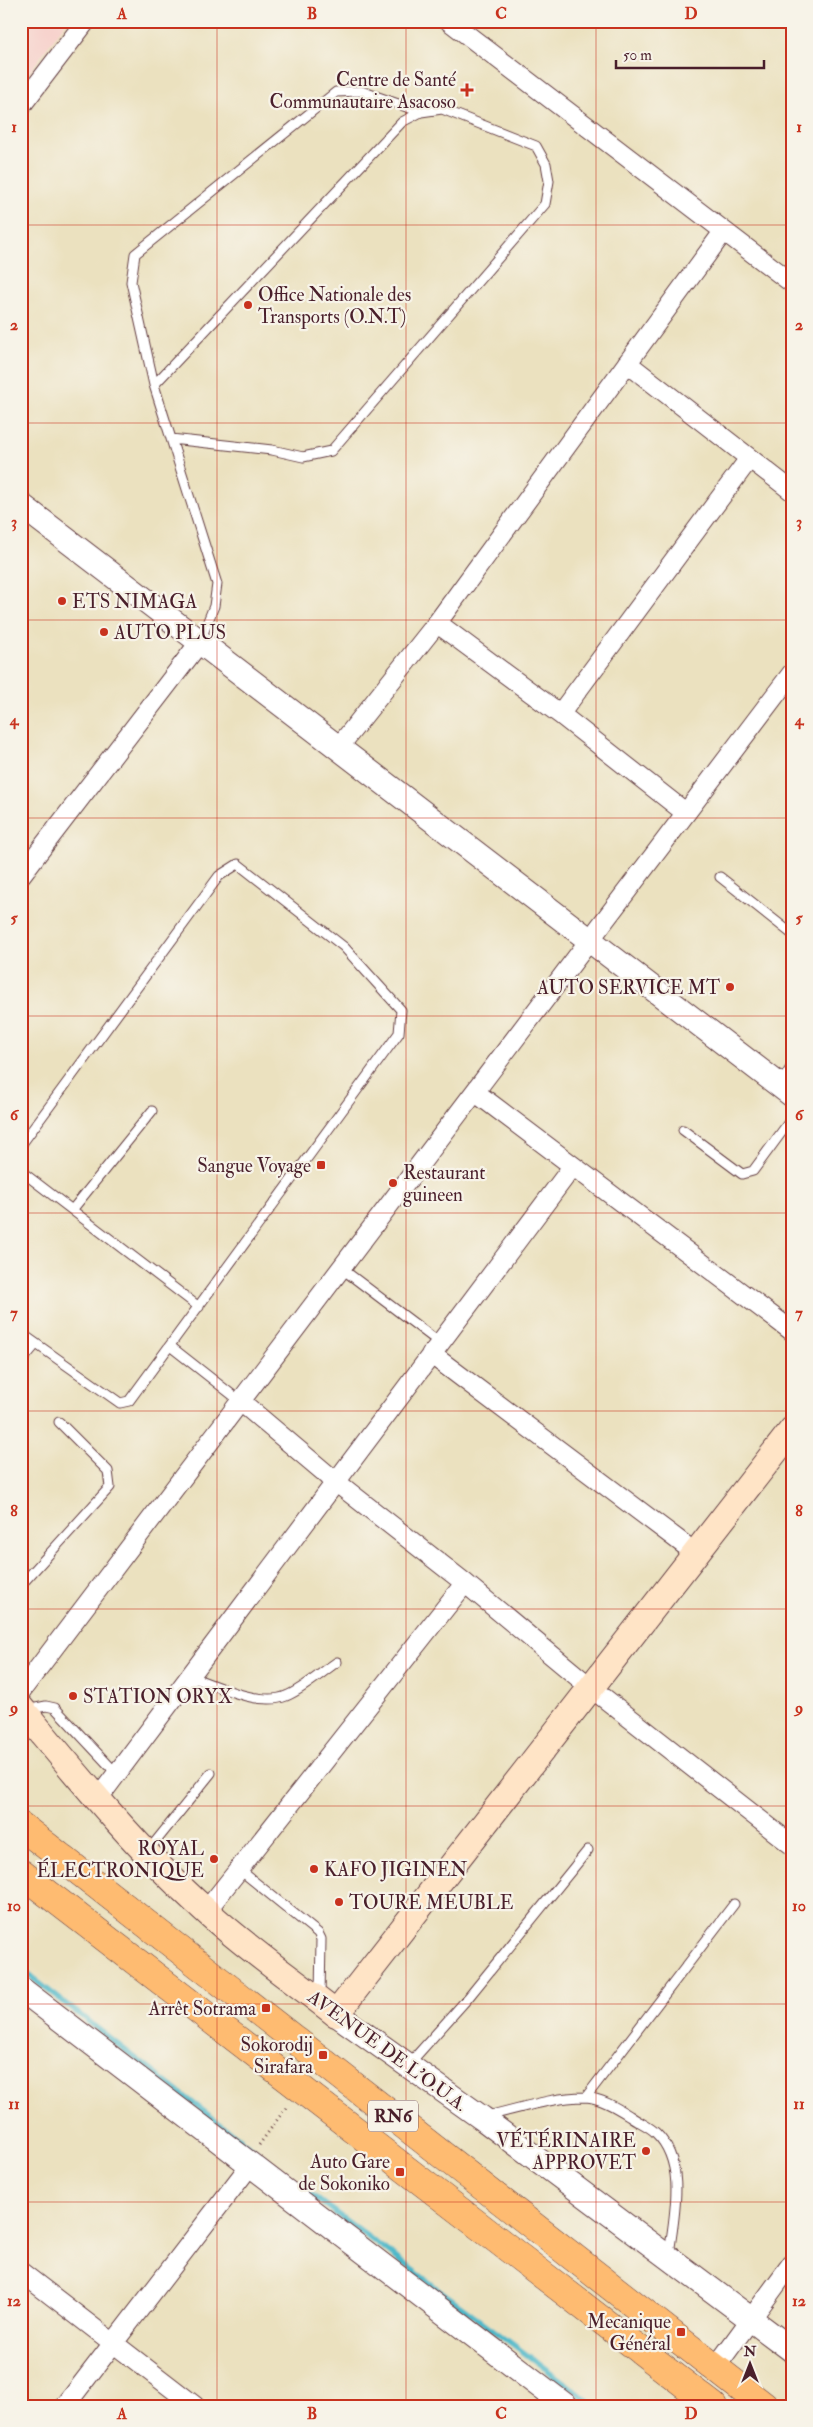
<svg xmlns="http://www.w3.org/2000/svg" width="813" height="2427" font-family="'IM FELL Double Pica',serif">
<rect width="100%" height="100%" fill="#f7f3e8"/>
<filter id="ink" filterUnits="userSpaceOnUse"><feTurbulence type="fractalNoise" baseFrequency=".02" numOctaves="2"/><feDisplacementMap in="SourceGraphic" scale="10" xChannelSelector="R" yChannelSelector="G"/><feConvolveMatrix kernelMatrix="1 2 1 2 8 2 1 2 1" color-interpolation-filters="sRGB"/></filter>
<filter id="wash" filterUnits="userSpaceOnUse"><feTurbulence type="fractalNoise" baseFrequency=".0096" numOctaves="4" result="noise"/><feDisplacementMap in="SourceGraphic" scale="20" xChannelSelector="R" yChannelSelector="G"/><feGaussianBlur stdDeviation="1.12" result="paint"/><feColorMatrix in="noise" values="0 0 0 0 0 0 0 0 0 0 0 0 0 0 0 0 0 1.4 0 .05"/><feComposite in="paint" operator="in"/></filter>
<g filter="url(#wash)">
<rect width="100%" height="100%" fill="#ebe1bf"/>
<path fill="#f7d0cb" d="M21,21H67L21,84Z"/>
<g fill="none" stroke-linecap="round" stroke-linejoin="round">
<path stroke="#4db8c9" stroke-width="5.5" d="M21,1969L306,2191L596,2406"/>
</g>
</g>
<g filter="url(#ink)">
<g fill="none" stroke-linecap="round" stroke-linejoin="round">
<g stroke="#623c41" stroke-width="11">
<path id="service" d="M154,385L402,122L421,112L442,109L536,146L546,164L549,181L545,204L331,451L303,457L272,450L171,439
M200,641L214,606L217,584L154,385L131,282L135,254L336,92L361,91L421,112
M720,877L792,934
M780,1085L792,1066
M683,1130L742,1174L753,1171L792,1118
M21,1145L219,876L238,864L344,947L401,1010L399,1033L129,1401L120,1403L21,1333
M21,1171L199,1307
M72,1210L152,1111
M341,1268L440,1343
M170,1346L240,1401
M21,1362L36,1344
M21,1585L110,1487L108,1471L59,1422
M189,1676C214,1685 260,1707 286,1696C302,1690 322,1672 337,1662
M26,1710L46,1706L55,1708L116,1773
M148,1851L211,1773
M240,1870L318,1933L321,1939L320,1996
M409,2064L468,1998L588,1850
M586,2097L734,1904
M487,2116C518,2109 552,2097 585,2097C601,2098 617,2108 630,2116C638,2122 649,2126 656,2133C687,2163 674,2216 669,2254"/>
</g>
<g stroke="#623c41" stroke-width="21">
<path id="minor" d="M449,21L792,283
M21,106L86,21
M627,363L792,491
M437,623L560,714L686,813
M560,714L749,459
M338,748L437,623L724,231
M21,875L200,642
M475,1092L792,1331
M431,1354L694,1552
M240,1401L336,1482L465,1583L590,1687L792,1845
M21,1691L792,673
M97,1800L573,1166
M206,1911L465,1583
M21,2272L195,2406
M715,2368L792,2263
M65,2406L251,2164"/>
</g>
<g stroke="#623c41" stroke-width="26">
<path id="tertiary" d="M21,505L792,1095
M21,1989L566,2406
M336,2014L482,2118L792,2350"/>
</g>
<g stroke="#623c41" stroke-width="28">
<path id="secondary" d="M21,1708C80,1779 137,1849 205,1910C246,1948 293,1980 336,2014L792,1430"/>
</g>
<g stroke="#623c41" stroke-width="29">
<path id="trunk" d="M21,1826L764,2406
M21,1873L713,2406"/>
</g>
<path stroke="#623c41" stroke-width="3" stroke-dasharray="1 4" stroke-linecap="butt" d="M259,2145L288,2105"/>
<use href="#service" stroke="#fff" stroke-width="9"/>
<use href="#minor" stroke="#fff" stroke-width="19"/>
<use href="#tertiary" stroke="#fff" stroke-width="24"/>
<use href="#secondary" stroke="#ffe4c6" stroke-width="26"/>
<use href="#trunk" stroke="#febb71" stroke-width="28"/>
</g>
</g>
<path fill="none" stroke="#c8321e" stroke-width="1" stroke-opacity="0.55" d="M217,21V2406M406,21V2406M596,21V2406M21,225H792M21,423H792M21,620H792M21,818H792M21,1016H792M21,1213H792M21,1411H792M21,1609H792M21,1806H792M21,2004H792M21,2202H792"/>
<g fill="#c8321e" stroke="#f7f3e8" stroke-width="2">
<path d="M464.5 82.5h5v5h5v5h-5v5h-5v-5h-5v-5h5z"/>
<circle cx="248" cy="305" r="5"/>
<circle cx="62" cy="601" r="5"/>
<circle cx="104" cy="632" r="5"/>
<circle cx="730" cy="987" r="5"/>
<rect x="316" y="1160" width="10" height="10" rx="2.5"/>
<circle cx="393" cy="1183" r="5"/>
<circle cx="73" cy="1696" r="5"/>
<circle cx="214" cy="1859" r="5"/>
<circle cx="314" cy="1869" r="5"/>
<circle cx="339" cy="1902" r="5"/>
<rect x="261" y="2003" width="10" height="10" rx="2.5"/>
<rect x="318" y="2050" width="10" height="10" rx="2.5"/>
<circle cx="646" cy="2151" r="5"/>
<rect x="395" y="2167" width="10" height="10" rx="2.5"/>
<rect x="676" y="2327" width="10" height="10" rx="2.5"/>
</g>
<g text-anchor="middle" stroke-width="4.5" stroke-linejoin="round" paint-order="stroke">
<rect fill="#f7f3e8" stroke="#7e5f64" stroke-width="1" x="368" y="2100.5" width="50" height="31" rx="4"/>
<g font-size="18" font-weight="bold" fill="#4a1f2b">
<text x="393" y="2122">RN6</text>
</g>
<g font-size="19" fill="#4a1f2b" stroke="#f7f3e8" text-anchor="end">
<text x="456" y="86">Centre de Santé<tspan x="456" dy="22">Communautaire Asacoso</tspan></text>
<text x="258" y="301" text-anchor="start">Office Nationale des<tspan x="258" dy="22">Transports (O.N.T)</tspan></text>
<text x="72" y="608" text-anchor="start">ETS NIMAGA</text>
<text x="114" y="639" text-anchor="start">AUTO PLUS</text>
<text x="720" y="994">AUTO SERVICE MT</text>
<text x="311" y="1172">Sangue Voyage</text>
<text x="403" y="1179" text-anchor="start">Restaurant<tspan x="403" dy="22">guineen</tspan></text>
<text x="83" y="1703" text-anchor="start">STATION ORYX</text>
<text x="204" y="1855">ROYAL<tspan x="204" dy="22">ÉLECTRONIQUE</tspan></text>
<text x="324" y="1876" text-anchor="start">KAFO JIGINEN</text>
<text x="349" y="1909" text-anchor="start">TOURE MEUBLE</text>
<text x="256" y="2015">Arrêt Sotrama</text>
<text x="313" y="2051">Sokorodij<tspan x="313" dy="22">Sirafara</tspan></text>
<text x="636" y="2147">VÉTÉRINAIRE<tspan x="636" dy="22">APPROVET</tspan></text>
<text x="390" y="2168">Auto Gare<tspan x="390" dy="22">de Sokoniko</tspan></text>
<text x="671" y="2328">Mecanique<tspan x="671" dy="22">Général</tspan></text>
</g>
<g font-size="19" fill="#4a1f2b" stroke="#f7f3e8">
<text transform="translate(388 2050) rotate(36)" y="7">AVENUE DE L'O.U.A.</text>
</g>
</g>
<rect width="813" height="2427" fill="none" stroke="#f7f3e8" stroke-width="55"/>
<g transform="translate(750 2364)" stroke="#f7f3e8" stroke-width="4" paint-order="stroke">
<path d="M0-4L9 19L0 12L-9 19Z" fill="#4a1f2b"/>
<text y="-8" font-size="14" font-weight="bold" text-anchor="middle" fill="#4a1f2b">N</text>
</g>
<path d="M616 60v8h148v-8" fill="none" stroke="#4a1f2b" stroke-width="2.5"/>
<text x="623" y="60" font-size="15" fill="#4a1f2b" stroke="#f7f3e8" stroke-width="4" paint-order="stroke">50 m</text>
<rect x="28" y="28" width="758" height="2372" fill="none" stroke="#c8321e" stroke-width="2"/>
<g font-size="16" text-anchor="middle" font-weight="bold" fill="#c8321e">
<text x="122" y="19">A</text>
<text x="312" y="19">B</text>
<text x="501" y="19">C</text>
<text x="691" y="19">D</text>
<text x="14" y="132">1</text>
<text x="799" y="132">1</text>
<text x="14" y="330">2</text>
<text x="799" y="330">2</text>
<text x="14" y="527">3</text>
<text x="799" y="527">3</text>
<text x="14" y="725">4</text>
<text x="799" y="725">4</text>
<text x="14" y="923">5</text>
<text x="799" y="923">5</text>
<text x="14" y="1120">6</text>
<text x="799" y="1120">6</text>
<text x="14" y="1318">7</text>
<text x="799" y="1318">7</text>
<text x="14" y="1516">8</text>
<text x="799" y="1516">8</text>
<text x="14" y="1713">9</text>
<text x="799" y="1713">9</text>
<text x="14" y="1911">10</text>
<text x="799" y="1911">10</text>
<text x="14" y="2109">11</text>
<text x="799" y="2109">11</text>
<text x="14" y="2306">12</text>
<text x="799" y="2306">12</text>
<text x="122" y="2419">A</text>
<text x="312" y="2419">B</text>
<text x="501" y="2419">C</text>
<text x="691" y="2419">D</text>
</g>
</svg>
